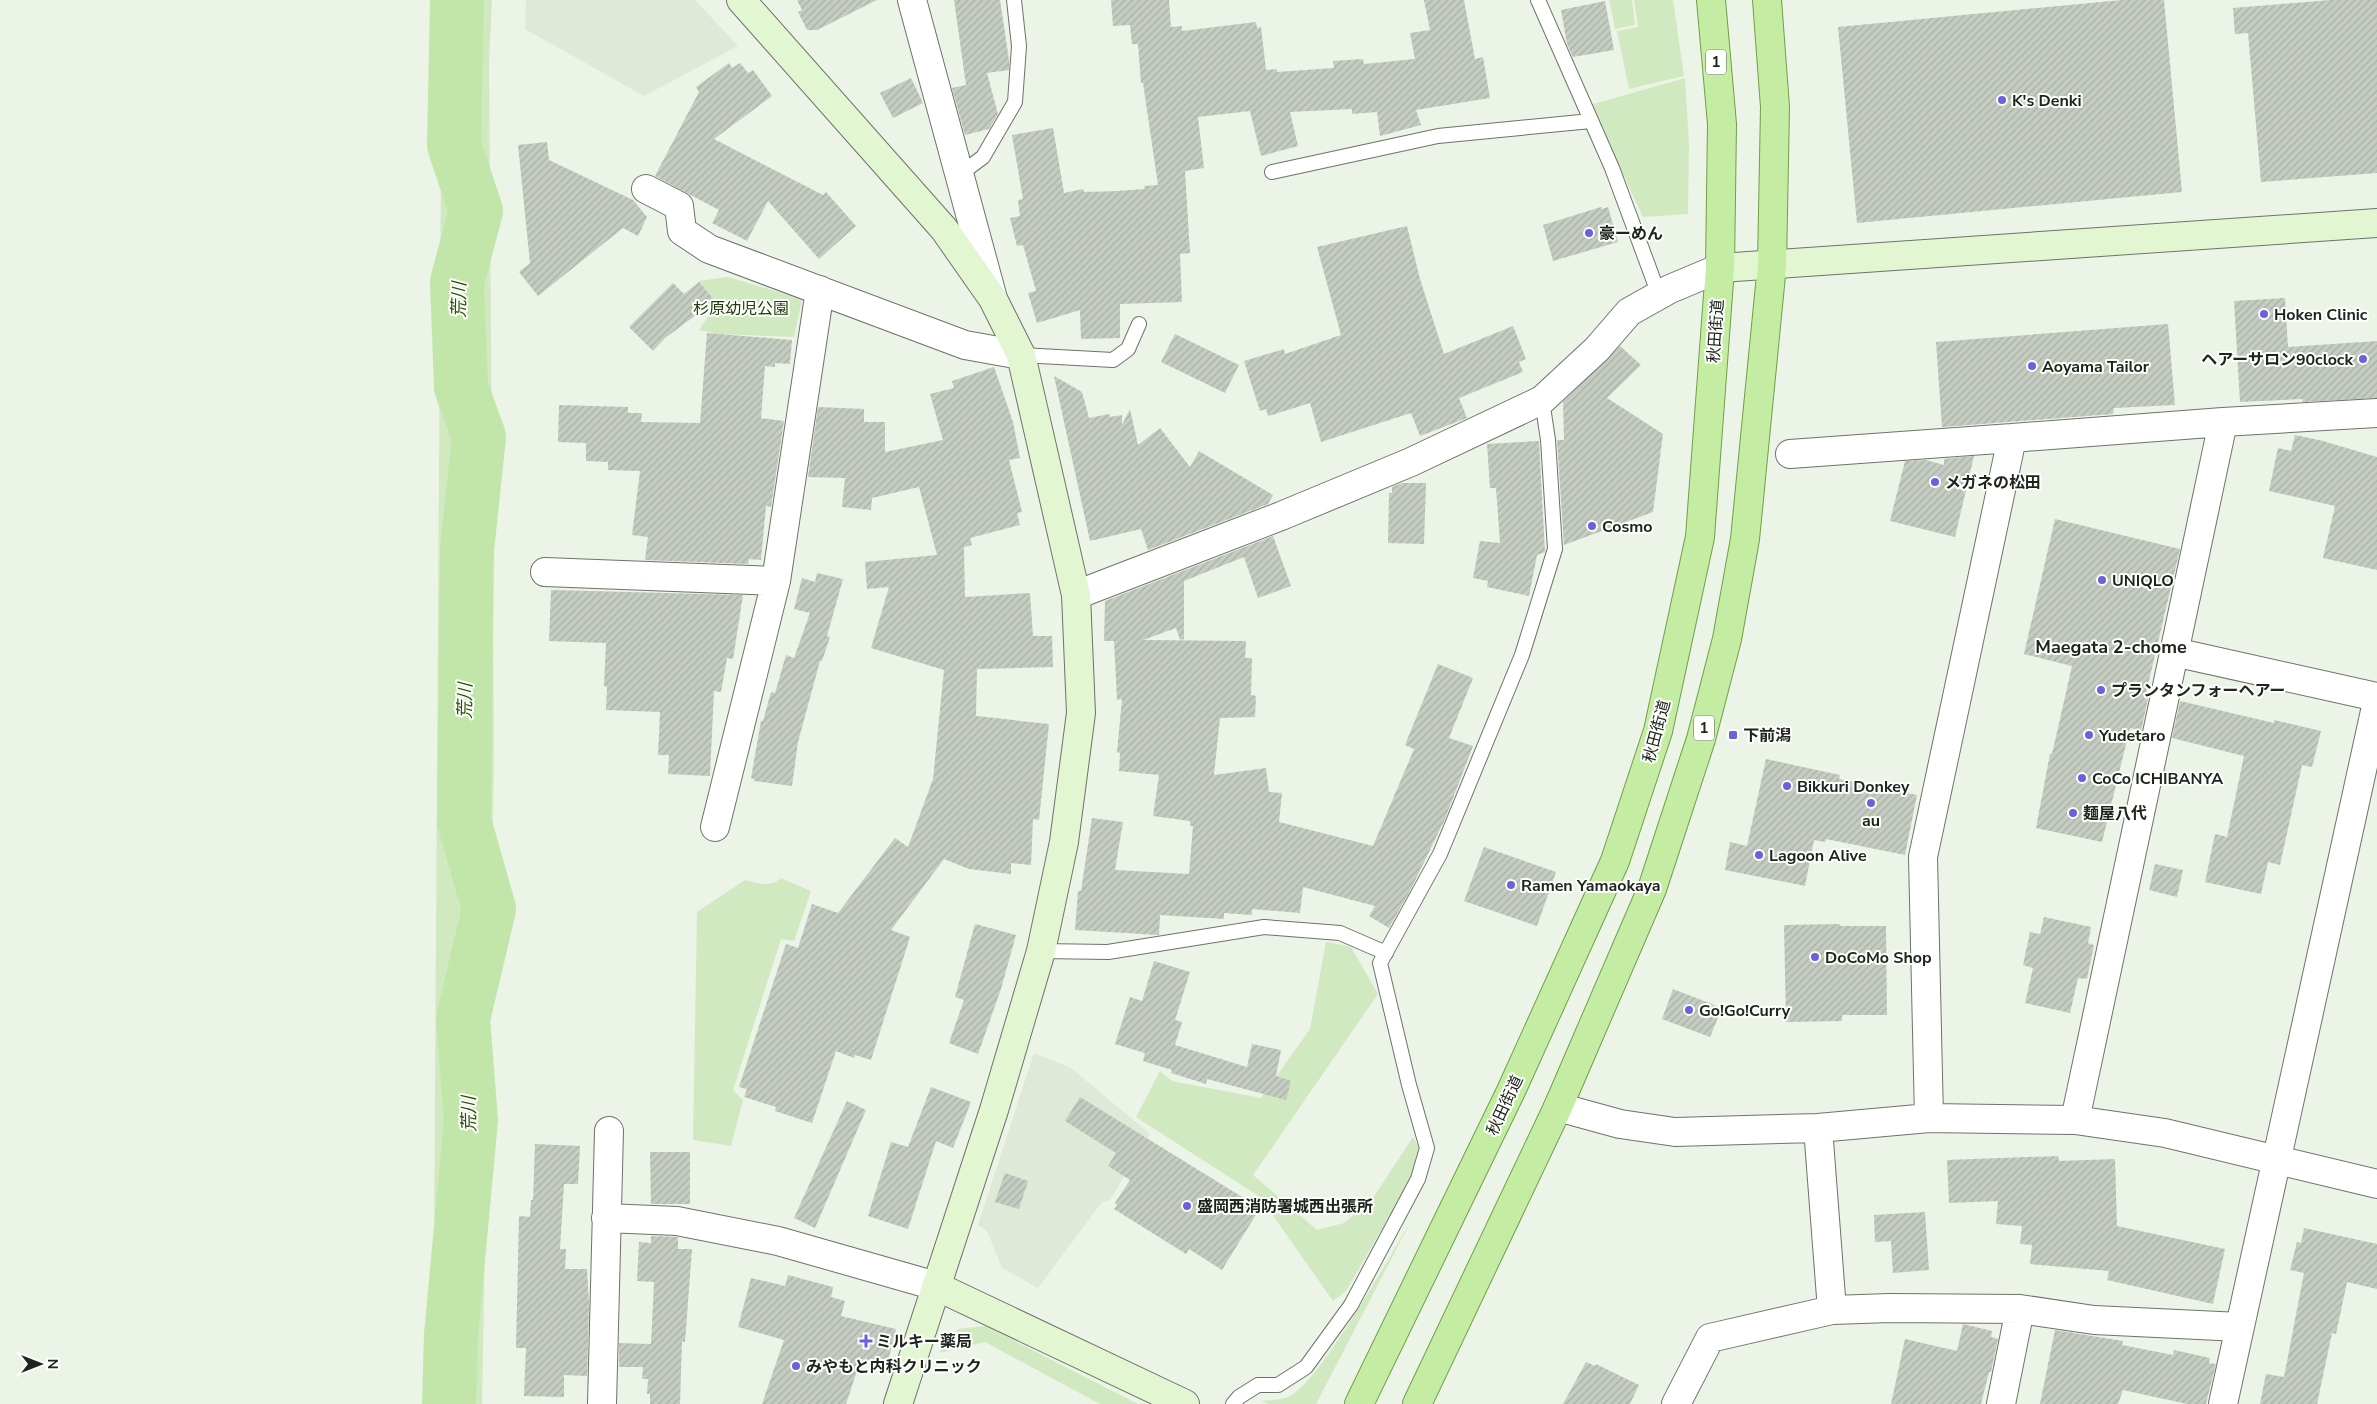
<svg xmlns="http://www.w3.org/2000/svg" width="2377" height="1404" font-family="'Nunito Sans','Noto Sans JP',sans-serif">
<defs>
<pattern id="building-hatch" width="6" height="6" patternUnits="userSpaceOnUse" patternTransform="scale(1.25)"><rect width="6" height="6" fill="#c5ccc1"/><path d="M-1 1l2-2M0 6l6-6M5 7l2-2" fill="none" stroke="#a9afa5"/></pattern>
</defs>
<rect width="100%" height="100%" fill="#ecf3e7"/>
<path fill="#dee9d7" d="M526,0H695L738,46L644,96L525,29Z
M1034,1053L1071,1068L1150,1134L1110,1200L1102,1202L1038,1288L1002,1268L987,1231L978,1225Z"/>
<path fill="#d1e9c1" d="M442,0H492L489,63L494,754L482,1404H433Z
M1609,0H1632L1635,25L1615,29Z
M1634,0H1673L1684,76L1629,89L1617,31L1638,27Z
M1685,78L1689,144L1688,214L1643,217L1590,105Z
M728,277L802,299L794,337L719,334L699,330L715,306L698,281Z
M781,878L811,891L794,941L781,939L733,1090L743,1100L731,1146L693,1140L697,912L745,880C757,883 771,888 781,878Z
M1326,942L1351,947L1378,994L1253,1175L1317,1230L1344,1223L1373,1198L1413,1137L1420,1150L1408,1184L1346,1291L1333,1301L1260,1197L1136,1117L1160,1071L1172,1081L1261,1098L1310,1029Z
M1411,1221L1316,1404H1269L1261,1401C1270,1400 1280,1400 1288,1397C1317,1387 1392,1252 1411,1221Z
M985,1326L1138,1404H1100L985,1342L939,1353L958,1329Z"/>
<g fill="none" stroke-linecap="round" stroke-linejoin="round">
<path stroke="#c2e6a9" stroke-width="54" d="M449,1404L451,1335L471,1120L463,1019L489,909L464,821L467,550L479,437L461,387L457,282L476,211L454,145L457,0"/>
</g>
<path fill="url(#building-hatch)" d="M797,0H877L817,30H807L798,12L802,10Z
M954,0H1000L1009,60V70L987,73L998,114L989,129L965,135L952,88L966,85Z
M1111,0H1169L1171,27L1182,26V31L1256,22L1257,28L1261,27L1266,70L1277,69V72L1334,68L1333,61L1363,59L1364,64L1415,59L1410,33L1430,30L1424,0H1464L1475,59L1483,57L1490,98L1416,110L1421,125L1380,136L1377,112L1352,114V109L1290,112L1298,146L1261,156L1250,111L1198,117L1204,168L1185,171L1190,253L1180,254L1182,302L1120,304V338L1081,339L1080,310L1037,323L1028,293L1036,291L1023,245L1017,246L1010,218L1020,216L1018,200L1023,199L1012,135L1053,128L1064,193L1083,189L1084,192L1117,191L1145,189L1144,186L1158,185L1143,83H1141L1138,44H1132L1130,25L1113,26Z
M2122,0H2164L2182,192L1857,223L1838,27Z
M2330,0H2377V173L2261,182L2248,33L2235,34L2233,8Z
M1605,1L1614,50L1573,57L1567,44L1561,10Z
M729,63L732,68L740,63L748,73L753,70L772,96L714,139L823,195L826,192L856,226L819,259L768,201L747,241L712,223L719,210L655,176L699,92L696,87Z
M911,78L923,103L893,118L880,93Z
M547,142L549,160L633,200L647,217L638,236L623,228L538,296L519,272L530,263L518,145Z
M1601,207L1602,209L1608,207L1618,242L1553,261L1543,225Z
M1407,226L1420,279L1444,354L1513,326L1526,359L1519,362L1523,372L1459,398L1467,418L1420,436L1411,413L1321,442L1310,403L1268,416L1266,409L1260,411L1244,361L1284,349L1285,354L1341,335L1317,247Z
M699,282L715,301L665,338L653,351L629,327L673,283L684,294Z
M2285,298L2288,347L2377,341V398L2302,402L2303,399L2240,402L2234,301Z
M2168,324L2175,405L2114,408L2113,414L1942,427L1936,342Z
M707,333L792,340L790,364L775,363V367L765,366L761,418L784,421L771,507L766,506L761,560L749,559L748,564L645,560L648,537L632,535L640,471L608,470V462L586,461V443L558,442L559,405L628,407V413H642L641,422L700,423Z
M1175,334L1239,365L1225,393L1161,362Z
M1620,346L1641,365L1607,398L1663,434L1653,512L1564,545L1557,440H1564L1563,402Z
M994,367L1013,422L1020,458L1009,460L1022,512L1017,513L1020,525L970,538L972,545L964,547L965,597L1030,593L1033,636H1052L1053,667L977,669L976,716L1049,724L1039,820L1033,819L1031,865L1011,863V874L969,869L944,859L891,930L910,937L871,1060L855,1055L854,1058L836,1051L812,1123L775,1111L776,1107L744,1097L747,1089L739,1087L786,944L798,948L812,904L838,913L895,838L908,847L933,779L944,670L871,648L889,587L867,589L865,562L937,555L919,487L872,498L871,510L842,507L845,478L808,477L818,407L864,409V422H885V452L943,440L930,394L954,388L952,381Z
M1054,376L1082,392L1089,418L1109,414L1110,417L1122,415V425L1130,409L1138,445L1160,428L1190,467L1199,451L1273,495L1268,504L1148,550L1141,529L1090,541Z
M2295,435L2323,441L2377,457V570L2323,558L2335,506L2269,491L2278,448L2291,451Z
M1539,441L1545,552L1537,555L1529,596L1487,587L1488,581L1473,578L1480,541L1500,543L1496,488H1490L1487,444Z
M1974,456L1955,537L1890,521L1905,461L1926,460L1944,465V459Z
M1402,483H1426L1424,544L1388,543L1389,493H1392V487Z
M2055,519L2180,549L2146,693L2149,694L2141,731L2130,728L2102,842L2036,828L2050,754H2052L2072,666L2024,654Z
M1273,536L1291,586L1258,598L1244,557L1184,581V639L1180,640L1176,628L1143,640L1246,641L1245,658H1252L1251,695L1256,696L1255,717L1220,718L1214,775L1266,768L1269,792L1282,793L1279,822L1373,846L1414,749L1405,745L1438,664L1473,678L1449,738L1473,746L1445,819L1410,891L1389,928L1369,916L1375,906L1303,887L1300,913L1252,909V915L1224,913V919L1160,915L1159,935L1075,930L1078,891H1081L1092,818L1123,822L1115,870L1189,874L1193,826H1190V821L1153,816L1159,775L1119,771L1120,753L1117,752L1122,699L1117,700L1114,641H1104L1105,601Z
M817,573L843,579L827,636L830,637L822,661H820L798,742L792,786L754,781V779L751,778L761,721H763L771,692L775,693L786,655L794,658L810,613L794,609L802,578L815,582Z
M551,590L743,595L733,659L727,658L721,692L714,691L710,776L668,774L669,755H658L660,712L606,710L607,687L604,686L606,643L549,641Z
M2180,701L2274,723V720L2321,731L2312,767L2302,765L2280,865L2268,862L2261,894L2205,882L2215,834L2227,837L2244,756L2172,738Z
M1766,759L1840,775L1839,779L1917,795L1905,855L1826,839L1825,842L1814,840L1805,886L1725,870L1730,842L1747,846Z
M1484,847L1556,872L1537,926L1464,901Z
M2155,864L2183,870L2177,897L2149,890Z
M2044,917L2091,927L2088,943L2094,945L2087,979L2078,978L2070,1013L2025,1003L2033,968L2023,965L2030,932L2040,934Z
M975,924L1016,935L1001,989L978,1054L949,1043L964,1000L955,997Z
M1840,924V926H1886L1887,1015H1842V1021L1786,1022L1784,925Z
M1154,961L1190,972L1175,1020L1182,1022L1175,1045L1247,1067L1252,1044L1281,1050L1276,1076L1291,1081L1286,1100L1207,1079L1206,1084L1171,1073L1172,1070L1143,1061L1145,1053L1115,1044L1130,997L1142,1001Z
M1673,989L1722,1008L1710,1037L1662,1019Z
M931,1087L971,1102L953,1148L936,1141L908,1229L868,1216L891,1142L908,1147Z
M1080,1097L1260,1208L1222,1270L1189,1249L1186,1254L1114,1209L1117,1205L1115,1203L1130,1180L1108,1166L1116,1153L1065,1121Z
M847,1101L866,1110L815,1228L794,1218Z
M535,1144L580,1146L578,1184H564L560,1249H566L565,1269H587L589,1304L587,1376L564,1375V1397L524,1396L526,1348H516L519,1216L530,1217L531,1200H533Z
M650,1152H690V1204H651Z
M2058,1156L2059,1161L2115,1159L2117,1226L2225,1249L2213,1304L2107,1280L2109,1271L2030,1264L2032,1245L2020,1244L2022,1226L1996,1224L1998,1201L1949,1203L1947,1160Z
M1005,1173L1028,1181L1019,1209L995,1202Z
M1925,1212L1929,1270L1893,1273L1891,1241L1875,1242L1874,1215Z
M2304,1228L2377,1244V1289L2347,1282L2336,1334L2332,1333L2317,1404H2260L2266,1374L2284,1377L2304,1273L2290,1270L2297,1242L2301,1243Z
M651,1236L678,1237V1249H692L685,1342L682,1341L680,1404H650V1394H647L648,1379H642L643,1367H619V1343L651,1344L654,1282L637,1281L639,1242L651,1243Z
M788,1275L833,1287L831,1297L845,1301L841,1316L896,1329L887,1365L861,1359L846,1404H762L784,1340L738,1327L751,1278L785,1286Z
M1963,1324L1992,1331L1991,1337L1998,1339L1991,1372H1989L1981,1404H1891L1905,1339L1957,1351Z
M2055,1330L2123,1341L2122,1345L2173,1355L2174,1350L2210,1358L2209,1363L2216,1364L2206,1404H2187L2123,1390L2118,1404H2040Z
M1586,1362L1595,1366L1596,1364L1639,1385L1630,1404H1563Z"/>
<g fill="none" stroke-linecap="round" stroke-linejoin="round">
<g stroke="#6d7369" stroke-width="16">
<path id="lane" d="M1538,0L1612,168L1659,295
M1272,172L1438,136L1591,121
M959,175L983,157L1015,102L1019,46L1014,0
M1021,355L1113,360L1128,349L1139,324
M1041,951L1108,952L1264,927L1340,933L1386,953
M1233,1404L1239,1397L1258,1385H1278L1306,1367L1351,1305L1418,1179L1427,1148L1409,1085L1380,963L1440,854L1522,655L1555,549L1548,440L1542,400"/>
</g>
<g stroke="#6d7369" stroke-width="30">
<path id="street" d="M912,0L992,295
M646,189L679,206L682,231L709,249L965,345L1021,355
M1790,454L2012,438
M545,572L776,581
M1076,595L1281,516L1411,462L1542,400L1597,349L1629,312L1670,289L1720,268
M2174,652L2377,697
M715,827L776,581L820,290
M1558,1107L1620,1124L1675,1132L1818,1128L1929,1118L2075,1120L2165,1133L2377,1184
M1929,1118L1923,857L2012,438L2223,422L2377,413
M2075,1120L2223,422
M1818,1128L1832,1310
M606,1218L677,1221L778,1241L936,1286
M602,1404L609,1131
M1676,1404L1710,1338L1832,1310L1890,1308L2020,1309L2094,1320L2240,1327
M2001,1404L2020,1309
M2223,1404L2377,702"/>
</g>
<g stroke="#6d7369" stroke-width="30">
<path id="secondary" d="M741,0L944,229L993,299L1021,355L1076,595L1081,713L1064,842L1041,951L994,1110L898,1404
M1720,268L2377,223
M936,1286L1185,1404"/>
</g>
<g stroke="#719e4c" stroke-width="30">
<path id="primary" d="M1359,1404L1511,1091L1615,861L1658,731L1700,537L1720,268L1722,124L1711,0
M1417,1404L1558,1107L1652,889L1701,739L1727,639L1745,539L1772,265L1775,107L1767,0"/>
</g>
<use href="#lane" stroke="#fff" stroke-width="14"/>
<use href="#street" stroke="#fff" stroke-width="28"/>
<use href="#secondary" stroke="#e2f6d1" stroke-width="28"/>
<use href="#primary" stroke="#c4eda3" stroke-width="28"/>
</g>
<g fill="#6b61db" stroke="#fcfffa" stroke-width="2">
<circle cx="2002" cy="100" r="5"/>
<circle cx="1589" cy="233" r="5"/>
<circle cx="2264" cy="314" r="5"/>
<circle cx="2363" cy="359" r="5"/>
<circle cx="2032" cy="366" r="5"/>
<circle cx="1935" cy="482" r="5"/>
<circle cx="1592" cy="526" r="5"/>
<circle cx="2102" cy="580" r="5"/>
<circle cx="2101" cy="690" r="5"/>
<rect x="1728" y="730" width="10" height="10" rx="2.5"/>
<circle cx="2089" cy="735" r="5"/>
<circle cx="2082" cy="778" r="5"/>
<circle cx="1787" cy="786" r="5"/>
<circle cx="1871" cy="803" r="5"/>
<circle cx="2073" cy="813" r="5"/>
<circle cx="1759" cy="855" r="5"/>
<circle cx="1511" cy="885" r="5"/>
<circle cx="1815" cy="957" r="5"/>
<circle cx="1689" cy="1010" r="5"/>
<circle cx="1187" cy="1206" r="5"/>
<path d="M863.5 1333.5h5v5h5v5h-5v5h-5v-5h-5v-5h5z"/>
<circle cx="796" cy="1366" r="5"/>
</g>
<g text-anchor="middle" stroke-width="4" stroke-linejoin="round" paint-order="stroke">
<g fill="#fcfffa" stroke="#626561" stroke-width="1">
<rect x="1706" y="49.5" width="20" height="25" rx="4"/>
<rect x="1694" y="715.5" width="20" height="25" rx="4"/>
</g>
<g font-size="15" font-weight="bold" fill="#20231f">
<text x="1716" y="67">1</text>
<text x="1704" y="733">1</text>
</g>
<g font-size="16" font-weight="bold" fill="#20231f" stroke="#fcfffa" text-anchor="start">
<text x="2012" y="106">K's Denki</text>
<text x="1599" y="239">豪ーめん</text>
<text x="2274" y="320">Hoken Clinic</text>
<text x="2353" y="365" text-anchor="end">ヘアーサロン90clock</text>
<text x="2042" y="372">Aoyama Tailor</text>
<text x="1945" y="488">メガネの松田</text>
<text x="1602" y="532">Cosmo</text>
<text x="2112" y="586">UNIQLO</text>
<text x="2111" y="696">プランタンフォーヘアー</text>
<text x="1743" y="741">下前潟</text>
<text x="2099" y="741">Yudetaro</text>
<text x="2092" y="784">CoCo ICHIBANYA</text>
<text x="1797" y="792">Bikkuri Donkey</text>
<text x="2083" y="819">麺屋八代</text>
<text x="1871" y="826" text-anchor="middle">au</text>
<text x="1769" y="861">Lagoon Alive</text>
<text x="1521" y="891">Ramen Yamaokaya</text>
<text x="1825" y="963">DoCoMo Shop</text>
<text x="1699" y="1016">Go!Go!Curry</text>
<text x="1197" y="1212">盛岡西消防署城西出張所</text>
<text x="876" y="1347">ミルキー薬局</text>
<text x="806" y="1372">みやもと内科クリニック</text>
</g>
<g font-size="16" fill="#253b11" stroke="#fcfffa">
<text x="741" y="314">杉原幼児公園</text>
</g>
<g font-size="16" fill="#20231f" stroke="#fcfffa">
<text transform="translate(1715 331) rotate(-86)" y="6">秋田街道</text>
<text transform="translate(1656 731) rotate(-75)" y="6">秋田街道</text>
<text transform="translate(1504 1105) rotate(-65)" y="6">秋田街道</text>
</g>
<g font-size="18" font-style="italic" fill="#2d4c0c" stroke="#fcfffa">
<text transform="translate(459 300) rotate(-89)" y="6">荒川</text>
<text transform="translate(465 701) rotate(-89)" y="6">荒川</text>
<text transform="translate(469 1114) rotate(-91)" y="6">荒川</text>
</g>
<g font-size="18" font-weight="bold" fill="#20231f" stroke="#fcfffa">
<text x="2111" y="653">Maegata 2-chome</text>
</g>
</g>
<g transform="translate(40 1364) rotate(90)" stroke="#fcfffa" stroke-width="4" paint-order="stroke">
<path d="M0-4L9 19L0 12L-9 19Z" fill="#20231f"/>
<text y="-8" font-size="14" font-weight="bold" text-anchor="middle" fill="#20231f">N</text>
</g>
</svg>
